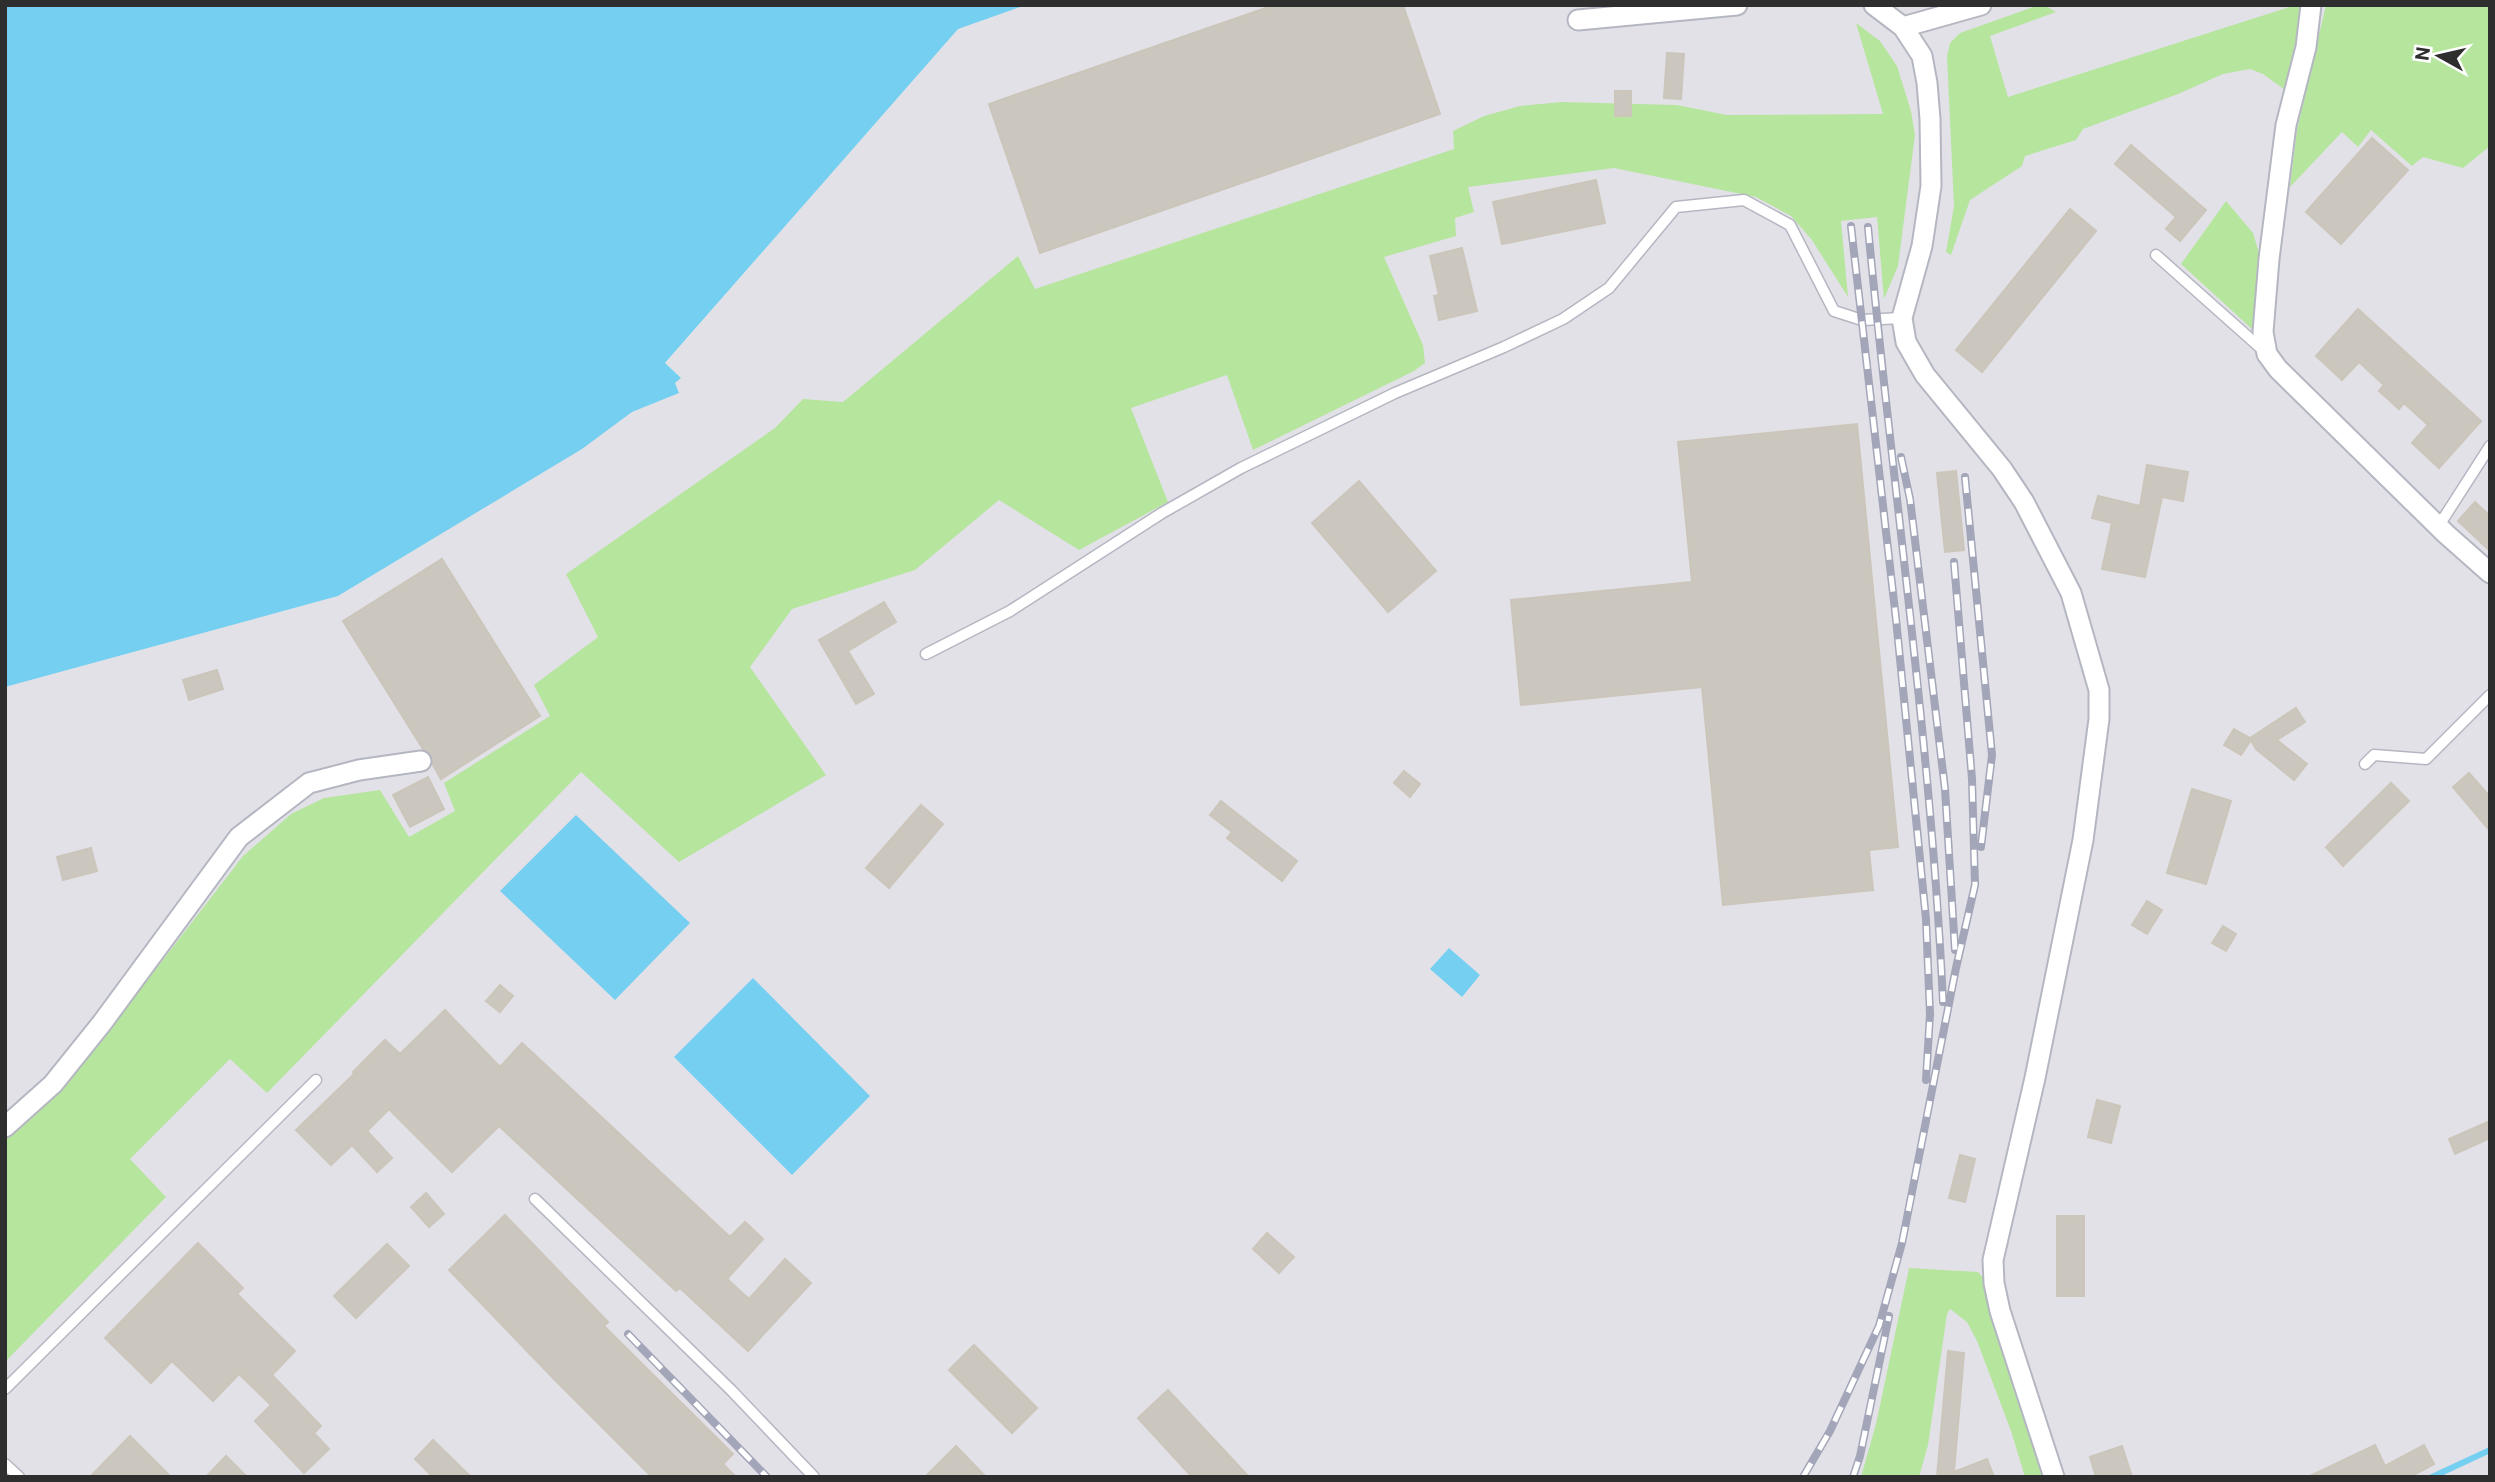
<svg xmlns="http://www.w3.org/2000/svg" width="2495" height="1482" font-family="Roboto,sans-serif">
<rect width="100%" height="100%" fill="#efe9e1"/>
<path fill="#e3e1e8" d="M1026,5H2490V1477H5V687L338,596L582,449L632,412L678,393L675,383L681,378L665,364L958,28Z"/>
<path fill="#b6e59e" d="M2039,5H2044L2056,12L1990,36L2008,97L2296,5H2303L2285,90L2263,74L2250,69L2223,74L2178,94L2083,129L2076,140L2025,156L2022,166L1970,200L1951,255L1946,252L1954,206L1947,56L1950,43L1960,33Z
M2326,5H2490V146L2463,168L2423,157L2412,166L2371,130L2358,147L2342,132L2290,187L2297,130Z
M1856,23L1880,41L1897,66L1911,111L1915,135L1898,266L1884,299L1877,217L1841,221L1848,297L1812,240L1791,216L1756,197L1614,168L1468,187L1474,212L1455,218L1456,236L1384,257L1423,345L1425,363L1414,371L1253,450L1227,375L1131,408L1168,502L1079,550L999,500L915,570L792,609L750,667L826,775L679,862L581,772L267,1093L230,1059L130,1159L166,1197L5,1362V1140L68,1083L243,856L291,814L324,798L380,790L409,837L455,811L444,783L550,716L534,685L598,637L566,574L775,428L803,399L843,402L1018,256L1035,289L1454,149L1453,131L1484,116L1520,106L1562,102L1677,105L1727,115L1883,114Z
M2226,201L2253,233L2260,256L2253,330L2181,264Z
M1909,1268L1978,1272L1985,1280L2042,1477H2025L2011,1431L1977,1341L1967,1322L1950,1309L1947,1314L1928,1445L1919,1477H1861L1876,1424Z"/>
<path fill="#75cff0" d="M5,5H1026L958,29L665,363L681,378L675,383L679,393L632,412L582,449L338,596L5,687Z
M576,815L690,923L615,1000L500,891Z
M1449,948L1480,975L1462,997L1430,969Z
M753,978L870,1096L792,1175L674,1057Z"/>
<g fill="none" stroke-linecap="round" stroke-linejoin="round">
<path stroke="#75cff0" stroke-width="6" d="M2432,1477L2490,1450"/>
</g>
<path fill="#cbc7bf" stroke="#cbc5ba" stroke-width="2" d="M1274,5H1403L1440,114L1040,253L989,104Z
M1667,53L1684,54L1681,99L1664,98Z
M1615,91H1631V116H1615Z
M2372,138L2408,170L2341,244L2306,212Z
M2131,145L2206,210L2180,241L2166,229L2176,217L2115,164Z
M1596,180L1605,223L1502,244L1493,202Z
M2070,209L2096,231L1982,372L1956,350Z
M1462,248L1477,311L1439,320L1434,296L1439,295L1430,256Z
M2358,309L2481,421L2439,468L2412,443L2428,425L2404,403L2399,409L2379,391L2384,385L2359,362L2342,380L2316,356Z
M1857,424L1898,847L1869,850L1873,890L1723,905L1702,687L1521,705L1511,600L1692,582L1678,442Z
M2147,465L2188,472L2183,501L2162,497L2145,577L2102,569L2112,523L2092,518L2098,496L2140,506Z
M1956,471L1964,550L1945,552L1937,473Z
M1359,481L1436,571L1388,612L1312,523Z
M2475,502L2490,516V551L2458,521Z
M442,559L540,716L441,779L433,765L431,754L423,749L343,621Z
M884,602L896,622L848,651L874,694L856,704L819,640Z
M217,670L223,689L189,700L183,680Z
M2296,708L2305,722L2277,740L2307,764L2294,780L2256,749L2251,740L2241,755L2224,745L2234,729L2250,738Z
M1404,771L1420,784L1410,797L1394,783Z
M2469,773L2490,797V831L2453,787Z
M428,777L444,809L410,827L393,795Z
M2391,783L2409,801L2343,866L2326,847Z
M2192,789L2231,801L2206,884L2167,873Z
M1221,801L1297,861L1282,881L1227,838L1232,832L1210,815Z
M921,805L943,824L889,888L866,868Z
M91,848L97,871L63,880L57,857Z
M2147,901L2162,910L2147,934L2132,925Z
M2223,926L2236,934L2226,951L2212,943Z
M500,985L513,996L500,1012L486,1001Z
M445,1010L500,1067L522,1043L730,1237L745,1222L763,1239L727,1279L749,1299L785,1259L811,1283L748,1351L680,1288L676,1291L499,1126L452,1172L389,1109L367,1131L392,1158L377,1172L352,1145L331,1165L296,1130L354,1074L353,1072L385,1040L400,1054Z
M2097,1100L2120,1106L2111,1143L2088,1137Z
M2490,1121V1138L2455,1154L2449,1139Z
M1960,1155L1975,1159L1965,1202L1949,1198Z
M426,1193L444,1214L429,1227L411,1207Z
M505,1215L608,1322L604,1326L733,1454L723,1464L736,1477H652L555,1380L449,1270Z
M2057,1216H2084V1296H2057Z
M1267,1233L1294,1257L1279,1273L1253,1249Z
M198,1243L243,1288L237,1294L295,1351L272,1375L321,1426L314,1433L329,1449L304,1473L255,1421L271,1405L239,1374L213,1401L172,1361L151,1383L105,1338Z
M387,1244L409,1266L356,1318L334,1296Z
M974,1345L1037,1408L1012,1433L949,1370Z
M1948,1351L1964,1353L1954,1472L1987,1459L1994,1477H1937Z
M1168,1390L1249,1477H1192L1138,1418Z
M130,1436L171,1477H90Z
M433,1440L471,1477H433L415,1459Z
M2375,1445L2385,1466L2424,1445L2434,1464L2410,1477H2308Z
M956,1446L986,1477H925Z
M2122,1446L2132,1477H2096L2090,1457Z
M226,1456L247,1477H206Z"/>
<g fill="none" stroke-linecap="round" stroke-linejoin="round">
<g stroke="#b4b7c1" stroke-width="13">
<path id="service" d="M2156,255L2264,351
M2438,527L2490,446
M926,654L1010,611L1162,513L1241,468L1395,393L1504,347L1563,319L1609,288L1676,207L1744,200L1790,225L1834,311L1862,320L1902,318
M2365,764L2374,755L2426,759L2490,695
M535,1199L731,1390L814,1477
M5,1389L316,1080
M5,1464L19,1477"/>
</g>
<g stroke="#b4b7c1" stroke-width="23">
<path id="minor" d="M1874,5L1903,27L1922,56L1927,83L1930,119L1931,186L1922,246L1902,318L1906,342L1925,375L2002,469L2024,502L2071,593L2099,690V719L2083,840L2035,1078L1993,1260L1994,1283L2000,1311L2054,1477
M2311,5L2306,47L2286,125L2269,259L2263,332L2267,354L2278,369L2446,534L2490,573
M1578,20L1737,5
M1903,27L1981,5
M5,1127L53,1084L102,1023L239,837L309,783L359,770L421,761"/>
</g>
<use href="#service" stroke="#fff" stroke-width="10"/>
<use href="#minor" stroke="#fff" stroke-width="19"/>
<g stroke="#a3a6b8" stroke-width="8">
<path id="rail" d="M1851,226L1896,619L1926,919L1930,1014L1926,1080
M1868,227C1892,485 1931,743 1943,1002
M1901,457L1910,499L1945,789L1955,950
M1965,477L1992,755L1981,847
M628,1334L767,1477
M1803,1477L1830,1431L1879,1326L1902,1243L1956,968L1975,885L1972,779L1954,562
M1853,1477L1860,1456L1889,1316"/>
</g>
<use href="#rail" stroke="#fff" stroke-width="5" stroke-dasharray="16" stroke-linecap="butt"/>
</g>
<rect width="2495" height="1482" fill="none" stroke="#2e2e2e" stroke-width="14"/>
<g transform="translate(2439 56) rotate(278)" stroke="#ffffff" stroke-width="5" paint-order="stroke">
<path d="M0-5L12 26L0 18L-12 26Z" fill="#2e2e2e"/>
<text y="-10" font-size="19" font-weight="bold" text-anchor="middle" fill="#2e2e2e">N</text>
</g>
</svg>
